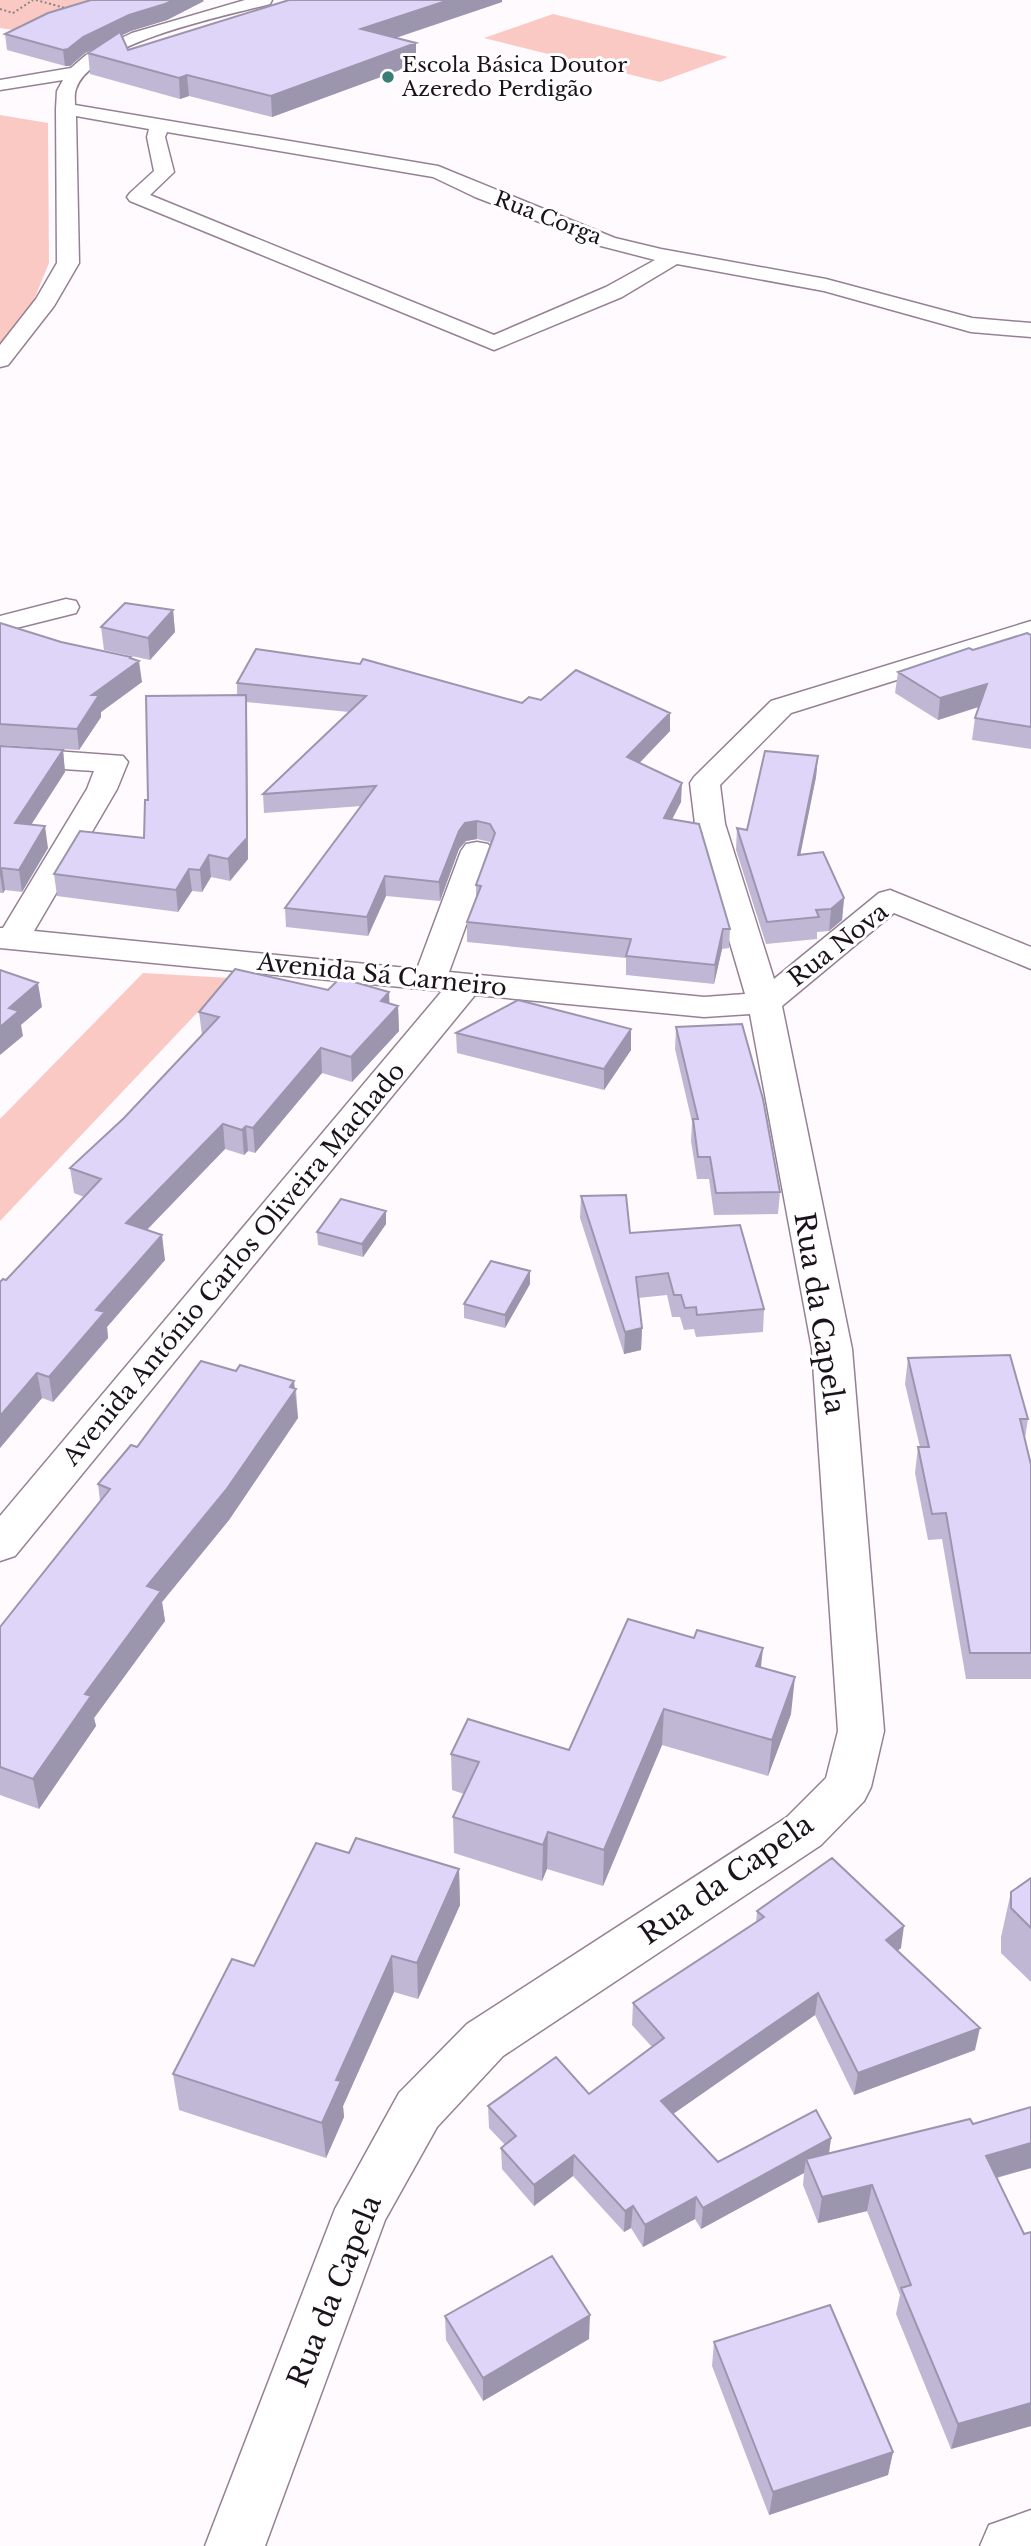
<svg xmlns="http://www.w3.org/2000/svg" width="1031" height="2546" font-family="'Libre Baskerville',serif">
<rect width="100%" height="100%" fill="#fffafe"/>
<path fill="#fbc9c3" d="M0,0H114L14,30L0,28Z
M553,14L728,57L660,82L484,38Z
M0,115L48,123L49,263L19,336L0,352Z
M143,973L230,978L0,1221V1119Z"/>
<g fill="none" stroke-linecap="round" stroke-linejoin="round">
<g stroke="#968194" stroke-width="3">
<path id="minor" d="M245,0H272L270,4C225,16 92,42 76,89C74,94 75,100 75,105L438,166L615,238L661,249L826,279L972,318L1031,323V337L971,332L824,291L677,264L622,297L494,350L130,201L127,197L130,193L154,171L147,137L149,129L76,116L79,263L54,306L8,365L0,367V345L36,299L57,263L56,109L57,91L63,80L0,90V80L71,68L86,55L132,33ZM167,132L433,177L475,197L601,246L655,260L606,287L494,335L150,195L174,172L165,137Z
M66,599L76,601L79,607L76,613L0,632V616Z
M1031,621V638L791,713L720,785L725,824L774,979L879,893L890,890L1031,947V969L894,913L782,1006L852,1349L884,1731L871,1787L864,1801L821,1845L503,2056L437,2127L385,2220L265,2546H205L335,2209L399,2093L467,2024L787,1817L826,1778L838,1731L812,1349L750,1014L704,1017L475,995L15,1556L0,1561V1516L442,991L0,948V928H3L87,789L94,771L0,765V747L123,756L128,762L117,789L34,931L417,969L461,851L466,844L477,842L488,844L493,851L449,972L704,997L745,994L695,824L690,783L694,777L771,701Z
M1031,2510V2546H980L989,2525Z"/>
</g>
<path stroke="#898288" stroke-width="2" stroke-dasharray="2 2.5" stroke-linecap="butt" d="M36,0L69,9
M0,9L13,13L33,0"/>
<use href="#minor" fill="#fff" fill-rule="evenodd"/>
</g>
<path fill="#c0b7d5" d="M289,0H502V2L396,38L416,43V64L272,117L189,96L180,99L90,74L88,53L97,47L85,53L70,66H65L7,50L5,34L204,1L167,20L131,31L121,35L128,50Z
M173,610L175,632L150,660L104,650L101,627Z
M0,623L61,642L131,657L142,682L101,712V717L79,750L0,745Z
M1031,635V749L972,740L975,718L979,707L938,720L895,693L898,672Z
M237,683L522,703L541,700L670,713V731L639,763L681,802L672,819L730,929L729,948L722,949L714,984L626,975V958L467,942V922L476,897V885L491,844L490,842L477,839L466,841L459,849L440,901L386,896L368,936L286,927L285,908L362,806L264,813L263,794L349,712L246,702L248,859L230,881L211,877L202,892L192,891L178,912L57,896L54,874L144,838L148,800L237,695Z
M0,746L63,750L65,772L31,825L48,848L22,892L5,890L3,893H0Z
M818,756L816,777L800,854L844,898L842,920L829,931L817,932V939L766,944L736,850L737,828L747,830Z
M328,990L389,992V1004L398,1006L399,1031L352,1082L322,1073L255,1153L248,1151L244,1155L225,1149L147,1230L165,1260L107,1327L108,1338L53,1402L42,1398L0,1448V1282L6,1280L84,1197L74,1193L70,1168L124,1118L202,1035L199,1012Z
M676,1027L780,1192L778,1214L714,1215L709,1179H697L691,1141L692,1122L675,1049Z
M631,1029V1050L604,1090L457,1053L456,1033Z
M581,1196L630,1233L764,1309L763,1332L696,1337L694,1329L684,1330L680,1317H672L667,1295L638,1298L642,1328L641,1350L624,1354L580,1218Z
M386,1211V1224L363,1257L318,1245L317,1232Z
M530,1284L505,1328L464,1318V1304Z
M908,1358L1028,1419L1025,1438L1031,1465V1679H966L942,1539L928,1540L915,1473L918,1447H920L905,1384Z
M296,1389L298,1418L229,1520L162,1602L165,1621L94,1718L96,1726L39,1809L0,1795V1627L100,1501L98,1484L137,1447Z
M761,1668L791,1714L768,1776L662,1745L603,1886L547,1869L542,1881L454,1853L453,1817L464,1794L452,1790L451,1754L569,1750Z
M349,1853L459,1869L460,1905L418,1999L394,1992L343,2106L344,2117L326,2158L179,2110L173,2074Z
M1031,1878V1982L1001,1953V1937L1011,1892Z
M757,1911L901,1948L897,1951L975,2050L854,2095L815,2015L673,2114L718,2162L831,2138L829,2153L973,2124L1031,2107V2168L997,2178L1024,2234L1031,2232V2426L951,2449L896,2314L900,2295L867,2211L818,2223L803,2185L804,2173L701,2229L695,2219L643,2247L631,2228L624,2232L573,2176L534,2206L502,2169L501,2148L505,2145L489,2128L488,2106L589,2094L652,2047L632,2025L633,2003L756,1923Z
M445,2316L589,2339L483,2401L446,2340Z
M714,2342L893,2452L888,2475L769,2515L712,2366Z"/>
<path fill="#9c95ae" d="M174,0H203L204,1L167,20L131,31L85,53L70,66H65L63,50L83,37L129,15Z
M449,0H502V2L362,49L361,29Z
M416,43V64L272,117L271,96Z
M187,75L189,96L180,99L179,78Z
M173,610L175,632L150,660L148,638Z
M131,657L132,666L139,661L142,682L101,712V717L79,750L77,729L92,695Z
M987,684L984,705L938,720L940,698Z
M246,695L247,716L248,859L230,881L228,859Z
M670,713V731L627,776V757Z
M63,750L65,772L18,845L15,823Z
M818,756L816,777L796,876L798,855Z
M682,783L681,802L663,837L664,818Z
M477,821V839L466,841L459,849L440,901L439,882L459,831L465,823Z
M45,826L48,848L22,892L19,870Z
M209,855L211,877L202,892L200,870Z
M2,868L5,890L3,893L0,875V870Z
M189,869L192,891L178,912L176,890Z
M385,876L386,896L368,936L367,917Z
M844,898L842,920L829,931L831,909Z
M723,929L722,949L714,984L715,965Z
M38,983L42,1007L21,1025L23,1036L0,1055V1027L9,1008Z
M389,992L390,1015L398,1006L399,1031L352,1082L351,1057L381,1001Z
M631,1029V1050L604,1090V1069Z
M321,1048L322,1073L255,1153L253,1128Z
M223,1124L225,1149L129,1248L126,1223Z
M246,1126L248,1151L244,1155L242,1130Z
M386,1211V1224L363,1257L362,1244Z
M162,1235L165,1260L107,1327L108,1338L53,1402L49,1377L96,1310Z
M530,1271V1284L505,1328V1315Z
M642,1328L641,1350L624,1354L625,1332Z
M37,1373L42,1398L0,1448V1416Z
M294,1381L298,1418L229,1520L162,1602L165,1621L94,1718L96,1726L39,1809L33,1779L85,1694L147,1586Z
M763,1648L759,1685L756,1666Z
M795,1677L791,1714L768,1776L772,1740Z
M664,1709L662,1745L603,1886L604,1850Z
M548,1832L547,1869L542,1881L543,1845Z
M459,1869L460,1905L418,1999L417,1963Z
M904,1926L901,1948L882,1962L886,1940Z
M392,1956L394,1992L343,2106L344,2117L326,2158L322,2123L336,2080Z
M818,1993L815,2015L660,2123L661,2101Z
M980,2028L975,2050L854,2095L858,2073Z
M831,2138L828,2160L806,2159L804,2173L701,2229L703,2208Z
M1031,2143V2168L980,2182L986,2156Z
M574,2155L573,2176L534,2206V2185Z
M872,2185L867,2211L818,2223L822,2197Z
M696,2197L695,2219L643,2247L645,2225Z
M633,2206L631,2228L624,2232L625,2211Z
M590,2315L589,2339L483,2401V2378Z
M1031,2403V2426L951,2449L958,2424Z
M893,2452L888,2475L769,2515L773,2492Z"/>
<path fill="#dfd5f8" stroke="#9c95ae" stroke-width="2" d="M91,0H174L165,4L129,15L83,37L68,49L63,50L5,34L48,13Z
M289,0H449L361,29L416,43L271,96L187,75L179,78L88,53L120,32L128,50Z
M125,603L173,610L148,638L101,627Z
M0,623L61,642L131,657L130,658L139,661L92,695H99L77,729L0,724Z
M1027,633L1031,635V727L975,718L987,684L940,698L898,672L969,648L973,650Z
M256,649L360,664L363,659L522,703L529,697L541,700L576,670L670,713L627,757L682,783L664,818L699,824L730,929H723L715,965L626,956L631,939L467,922L481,886L476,885L495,833L490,824L477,821L465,823L459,831L439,882L385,876L367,917L285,908L376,786L263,794L366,696L237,683Z
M246,695L247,838L228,859L209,855L200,870L189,869L176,890L54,874L80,831L144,838L145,800H148L146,696Z
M0,746L63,750L15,823L45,826L19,870L2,868L0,870Z
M765,751L818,756L798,855L823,852L844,898L831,909L816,910L819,917L767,922L737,828L747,830Z
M235,969L328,990L340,978L389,992L381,1001L398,1006L351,1057L321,1048L253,1128L246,1126L242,1130L223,1124L126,1223L162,1235L96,1310L105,1312L49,1377L37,1373L0,1416V1282L3,1279L6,1280L101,1179L70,1168L124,1118L219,1017L199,1012Z
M0,970L38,983L9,1008L19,1011L0,1027Z
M518,1000L631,1029L604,1069L456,1033Z
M742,1024L763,1099L780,1192L716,1193L710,1157H698L693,1119H698L676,1027Z
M626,1195L630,1233L740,1225L764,1309L697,1315L696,1307L685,1308L681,1295H674L668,1273L636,1277L642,1328L625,1332L581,1196Z
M341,1199L386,1211L362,1244L317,1232Z
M491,1261L530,1271L505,1315L464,1304Z
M1010,1355L1028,1419H1020L1031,1465V1653H970L946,1513L932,1514L918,1447H929L908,1358Z
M201,1361L236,1371L240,1365L294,1381L290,1387L296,1389L226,1490L147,1586L161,1591L85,1694L91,1696L33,1779L0,1767V1627L110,1489L98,1484L131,1445L137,1447Z
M628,1619L694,1638L697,1630L763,1648L756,1666L795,1677L772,1740L664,1709L604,1850L548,1832L543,1845L453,1817L479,1762L451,1754L468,1719L569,1750Z
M356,1838L459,1869L417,1963L392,1956L336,2080L341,2081L322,2123L173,2074L232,1959L254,1966L316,1843L349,1853Z
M832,1858L904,1926L886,1940L980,2028L858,2073L818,1993L661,2101L718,2162L816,2110L831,2138L703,2208L696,2197L645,2225L633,2206L625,2211L574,2155L534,2185L501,2148L516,2136L488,2106L556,2057L589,2094L664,2038L633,2003L764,1917L757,1911Z
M1031,1878V1928L1011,1908V1892Z
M1031,2107V2143L986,2156L1024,2234L1031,2232V2403L958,2424L901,2288L911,2285L872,2185L822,2197L806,2159L970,2119L973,2124Z
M552,2256L590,2315L483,2378L445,2316Z
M830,2305L893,2452L773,2492L714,2342Z"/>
<circle fill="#397f76" stroke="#fff" stroke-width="2.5" cx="388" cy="77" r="7"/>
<g text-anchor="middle" stroke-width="6" stroke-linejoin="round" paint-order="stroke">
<g font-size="21" fill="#1b131b" stroke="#fff" text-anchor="start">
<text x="402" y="72">Escola Básica Doutor<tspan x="402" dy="24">Azeredo Perdigão</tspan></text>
</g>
<g font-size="21" fill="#1b131b" stroke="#fff">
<text transform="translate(548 218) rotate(21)" y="7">Rua Corga</text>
</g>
<g font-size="24" fill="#1b131b" stroke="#fff">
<text transform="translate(838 945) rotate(-38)" y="8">Rua Nova</text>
<text transform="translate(382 975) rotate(6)" y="8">Avenida Sá Carneiro</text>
<text transform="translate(234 1264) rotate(-50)" y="8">Avenida António Carlos Oliveira Machado</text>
</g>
<g font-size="28" fill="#1b131b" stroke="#fff">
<text transform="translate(820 1313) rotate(81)" y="10">Rua da Capela</text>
<text transform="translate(726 1879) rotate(-35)" y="10">Rua da Capela</text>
<text transform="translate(334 2291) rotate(-68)" y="10">Rua da Capela</text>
</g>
</g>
</svg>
